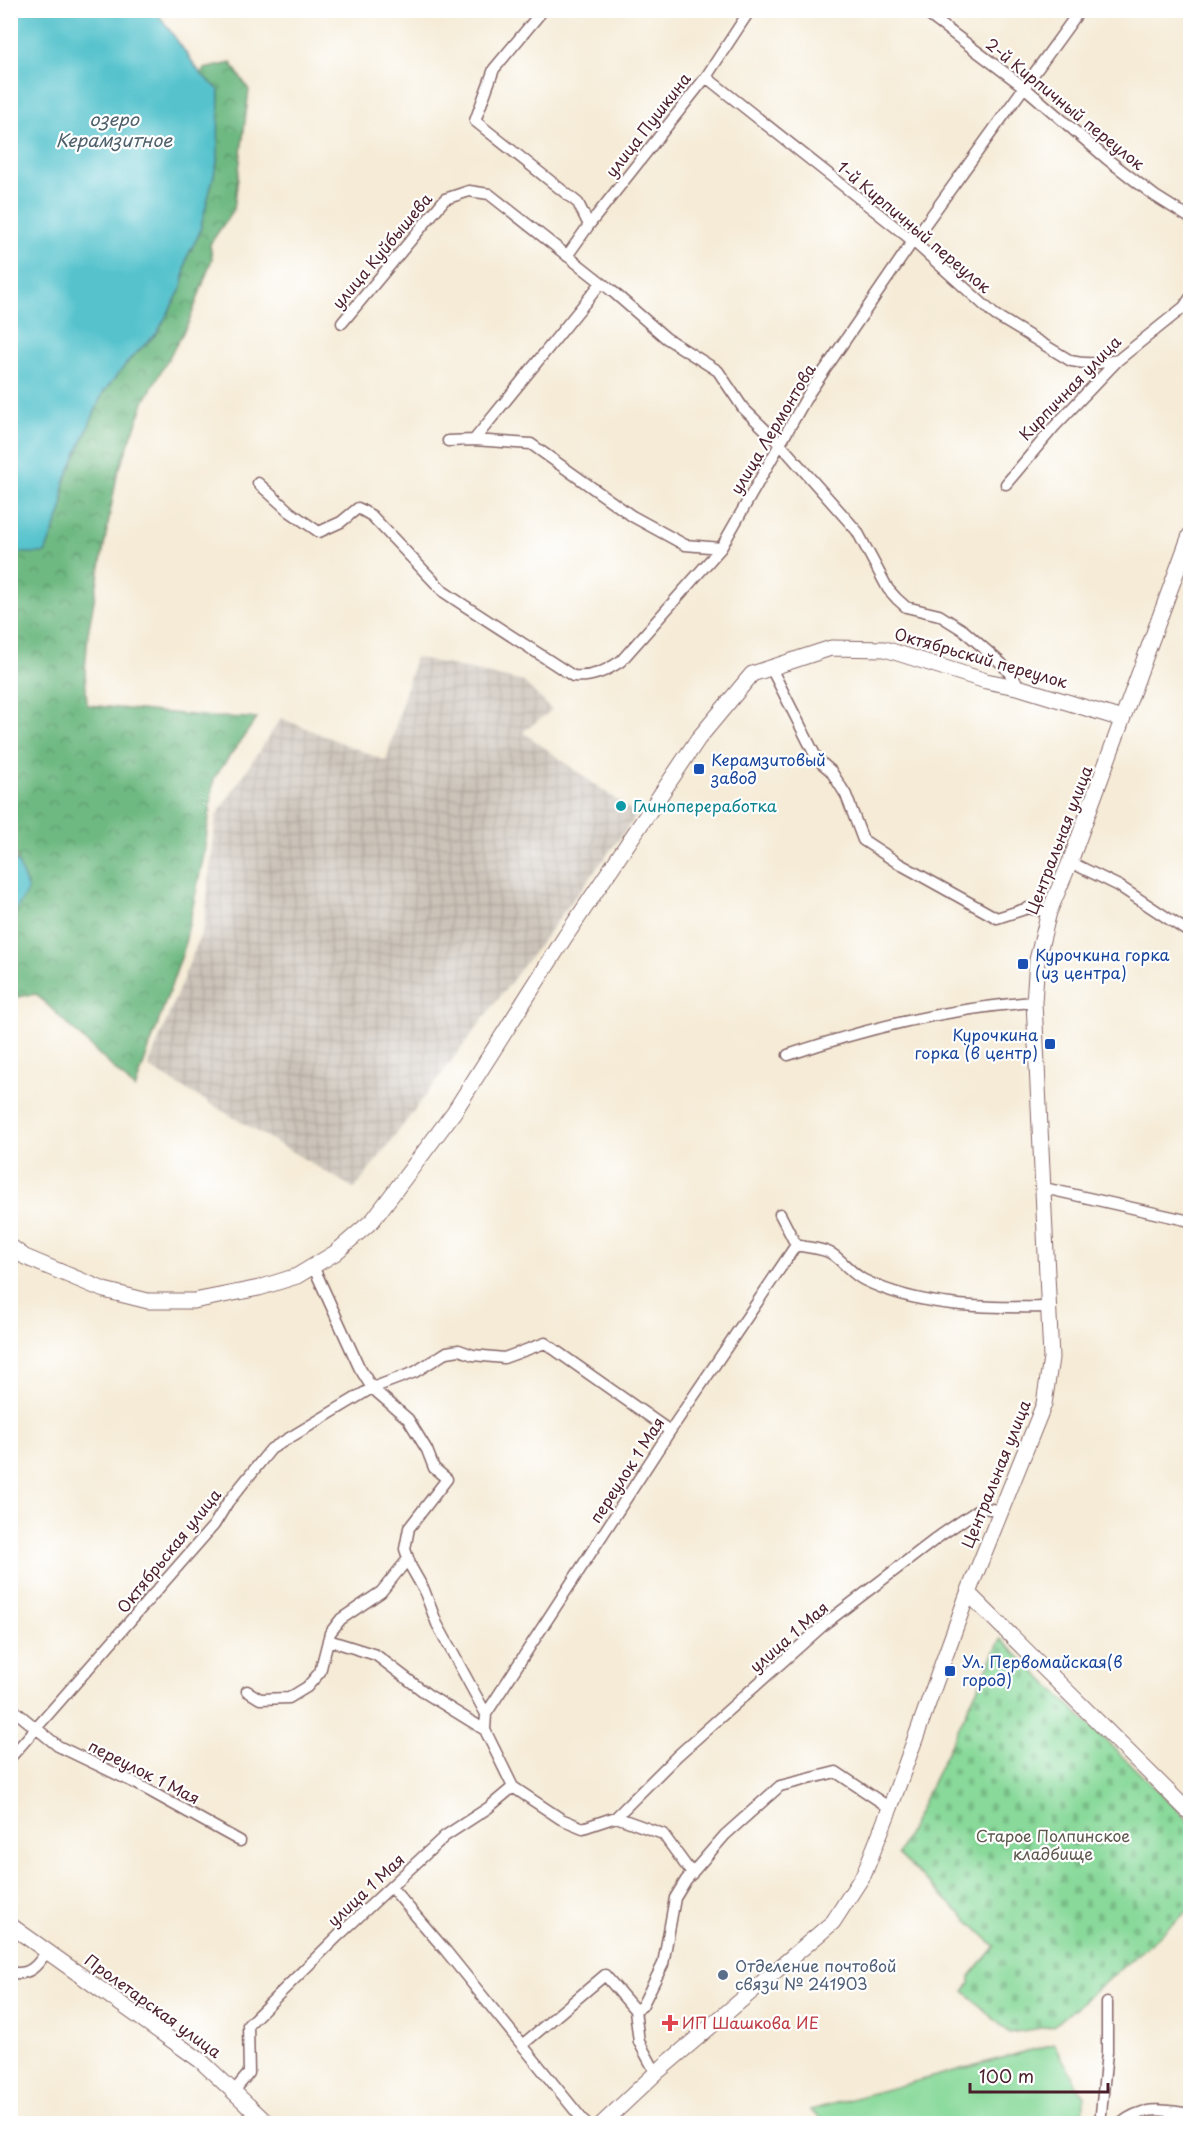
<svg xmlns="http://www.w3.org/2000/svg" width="1201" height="2134" font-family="'Playpen Sans',sans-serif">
<defs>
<pattern id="industrial-grid" width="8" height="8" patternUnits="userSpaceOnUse" patternTransform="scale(1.5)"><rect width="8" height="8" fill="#cbc2b8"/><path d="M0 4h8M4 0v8" fill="none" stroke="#b0a69e"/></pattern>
<pattern id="forest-crowns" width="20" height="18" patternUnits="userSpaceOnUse" patternTransform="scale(1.5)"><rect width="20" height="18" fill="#6eb982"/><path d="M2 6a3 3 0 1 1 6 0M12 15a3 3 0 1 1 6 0" fill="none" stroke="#5c966b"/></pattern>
<pattern id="cemetery-stones" width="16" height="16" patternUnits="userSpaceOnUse" patternTransform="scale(1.5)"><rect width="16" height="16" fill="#88d99a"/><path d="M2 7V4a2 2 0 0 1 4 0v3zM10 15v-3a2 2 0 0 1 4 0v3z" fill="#77ba85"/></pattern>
</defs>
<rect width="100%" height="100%" fill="#fff"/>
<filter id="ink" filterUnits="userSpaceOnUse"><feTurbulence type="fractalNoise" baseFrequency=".0167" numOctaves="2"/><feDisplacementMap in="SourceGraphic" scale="12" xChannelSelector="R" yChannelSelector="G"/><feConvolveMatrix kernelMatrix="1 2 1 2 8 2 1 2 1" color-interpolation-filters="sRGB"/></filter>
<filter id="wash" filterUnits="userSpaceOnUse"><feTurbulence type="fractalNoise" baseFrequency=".008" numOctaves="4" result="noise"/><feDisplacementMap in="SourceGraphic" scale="24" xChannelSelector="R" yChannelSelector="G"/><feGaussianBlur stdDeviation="1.35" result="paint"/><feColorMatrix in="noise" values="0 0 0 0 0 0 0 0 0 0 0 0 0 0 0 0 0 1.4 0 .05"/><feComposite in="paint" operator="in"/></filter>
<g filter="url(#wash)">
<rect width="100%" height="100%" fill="#f5ebd6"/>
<path fill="url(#industrial-grid)" d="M415,657L524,682L552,710L523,732L637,815L355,1189L148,1067L204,926L216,816L281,718L386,761Z"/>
<path fill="url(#forest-crowns)" stroke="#5c6c56" stroke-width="1.5" d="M231,63L249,90L234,209L210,244L212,259L189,322L145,400L117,475L88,633L85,670L87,705L212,717L257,718L214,778L204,855L183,952L135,1089L36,994L11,998V963L17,959L11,957V931L14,924L19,890L17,857L10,850L11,553L22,552L53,530L62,510L64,483L103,393L130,359L157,333L182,287L187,257L199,234L219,91L201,74L204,69Z"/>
<path fill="url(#cemetery-stones)" stroke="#697c62" stroke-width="1.5" d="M1001,1639L1190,1822V1909L1054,2026L1009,2033L964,1991L970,1984V1976L995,1946L898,1854Z"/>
<path fill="#88d99a" stroke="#697c62" stroke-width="1.5" d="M1054,2044L1084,2097L1083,2123H826L810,2110Z"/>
<path fill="#55c2cc" stroke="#50707c" stroke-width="1.5" d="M11,10L156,11L201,74L219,90L218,159L199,234L187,257L182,287L157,333L130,359L103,393L64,483L62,510L45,553H11Z
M10,855L18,863L28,889L15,912L13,954L11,955Z"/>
</g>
<g filter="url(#ink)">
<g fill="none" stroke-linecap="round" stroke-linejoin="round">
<g stroke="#866667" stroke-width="13">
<path id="street" d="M543,10L494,69L475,121L578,203L589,225
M922,10L1024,87L1107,159L1155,196L1190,218
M706,77L913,241L995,315L1071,361C1088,365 1101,363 1118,360
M567,256L589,225L706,77L750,10
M342,323L445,199L469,191L489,194L612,291L666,338L718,371L743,408L781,445L857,531L888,589L897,599L906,607L939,615L963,630L1002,664L1021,688
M474,440L531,444L632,516L685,545L721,548
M448,441L474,440L601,283
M258,483L290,512L319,532L341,522L358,508L372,516L444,592L459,602L573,676C592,678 606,671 621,661L721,548L809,393L913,241L1080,10
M1006,484L1054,427L1118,360L1184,307L1190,298
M770,666L817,759L831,771L846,795L863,840L898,863L997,918L1028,908L1049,912
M1070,862L1119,886L1190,933
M788,1055C867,1028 950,1008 1034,1002
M1044,1188L1190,1221
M780,1214L796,1245C807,1248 823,1248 832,1254C843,1261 852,1274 864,1280C921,1308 987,1308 1048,1307
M313,1266L359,1367L372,1388L408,1419L427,1450L434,1468L447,1479L409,1528L405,1549L411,1567L424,1590L437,1624L486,1714L485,1730L513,1787L561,1819L583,1828L616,1817L663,1834L692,1874
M328,1640L376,1655L427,1694L485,1730
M247,1691L260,1699L289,1698L307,1687L320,1672L330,1633L341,1619L381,1592L408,1559
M10,1707L58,1746L137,1784L240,1841
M486,1714L670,1431L796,1245
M10,1758L214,1525L228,1502L271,1449L372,1388L415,1372L447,1352L459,1350L473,1355L504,1358L545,1343L670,1431
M616,1817L677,1756L827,1622L941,1535L981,1508L1000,1510
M391,1887L446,1951L586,2124
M10,1972C29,1977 38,1965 47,1951
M635,2010L642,2006L663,1964L675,1898L686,1880L725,1835L780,1786L836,1772L890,1808
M522,2045L605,1975L635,2010L639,2042L656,2073
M234,2091L249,2073L248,2025L338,1936L445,1836L488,1808L513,1787
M1100,2124L1107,2052V2003
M1120,2124C1144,2105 1163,2110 1190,2114"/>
</g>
<g stroke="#866667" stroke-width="17">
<path id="secondary" d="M10,1246L25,1257L104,1290L148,1301H194L259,1288L297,1276L335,1253L373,1220L454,1112L565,937L698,739L752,674L831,648L885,649L986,681L1021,688L1122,719
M968,1593L1190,1813
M10,1925L201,2061L268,2124
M602,2124L656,2073L833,1922L864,1874L890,1808L968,1593L1044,1404L1051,1358L1034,1002L1037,960L1049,912L1070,862L1190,535"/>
</g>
<use href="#street" stroke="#fff" stroke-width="10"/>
<use href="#secondary" stroke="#fff" stroke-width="15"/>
</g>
</g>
<g fill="#1a4fb4" stroke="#fff" stroke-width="2">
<rect x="693" y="763" width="12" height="12" rx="3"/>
<rect x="1017" y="958" width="12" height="12" rx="3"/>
<rect x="1044" y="1038" width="12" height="12" rx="3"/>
<rect x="944" y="1665" width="12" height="12" rx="3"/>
</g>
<circle fill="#0f9aa8" stroke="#fff" stroke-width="2" cx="621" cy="806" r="6"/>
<circle fill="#5c6f8a" stroke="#fff" stroke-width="2" cx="723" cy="1975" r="6"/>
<path fill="#e0444e" stroke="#fff" stroke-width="2" d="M667 2014h6v6h6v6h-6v6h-6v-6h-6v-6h6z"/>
<g text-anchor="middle" stroke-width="4.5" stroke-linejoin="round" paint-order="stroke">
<g font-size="16" fill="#4a1f2b" stroke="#fff">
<text transform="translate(1065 104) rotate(39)" y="6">2-й Кирпичный переулок</text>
<text transform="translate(648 125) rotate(-52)" y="6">улица Пушкина</text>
<text transform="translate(914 227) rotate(40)" y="6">1-й Кирпичный переулок</text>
<text transform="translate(382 251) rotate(-50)" y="6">улица Куйбышева</text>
<text transform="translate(1070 388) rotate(-46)" y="6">Кирпичная улица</text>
<text transform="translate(773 429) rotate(-59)" y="6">улица Лермонтова</text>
<text transform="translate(981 658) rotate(16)" y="6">Октябрьский переулок</text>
<text transform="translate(1059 840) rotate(-69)" y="6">Центральная улица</text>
<text transform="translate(627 1470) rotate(-57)" y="6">переулок 1 Мая</text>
<text transform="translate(996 1474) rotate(-68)" y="6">Центральная улица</text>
<text transform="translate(169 1551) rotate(-51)" y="6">Октябрьская улица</text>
<text transform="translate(789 1637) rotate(-41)" y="6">улица 1 Мая</text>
<text transform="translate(144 1772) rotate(27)" y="6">переулок 1 Мая</text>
<text transform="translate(366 1890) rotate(-43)" y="6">улица 1 Мая</text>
<text transform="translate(153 2006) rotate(36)" y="6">Пролетарская улица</text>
</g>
<g font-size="16" fill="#164399" stroke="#fff" text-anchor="start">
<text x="711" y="766">Керамзитовый<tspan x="711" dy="18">завод</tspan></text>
<text x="1035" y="961">Курочкина горка<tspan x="1035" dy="18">(из центра)</tspan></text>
<text x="1038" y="1041" text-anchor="end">Курочкина<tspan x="1038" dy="18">горка (в центр)</tspan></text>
<text x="962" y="1668">Ул. Первомайская(в<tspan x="962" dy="18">город)</tspan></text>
</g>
<g font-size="16" fill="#0d838f" stroke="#fff" text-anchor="start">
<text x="633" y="812">Глинопереработка</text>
</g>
<g font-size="16" fill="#5d574c" stroke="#fff">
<text x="1053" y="1842">Старое Полпинское<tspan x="1053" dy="18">кладбище</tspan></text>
</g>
<g font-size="16" fill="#4e5e75" stroke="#fff" text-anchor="start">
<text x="735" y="1972">Отделение почтовой<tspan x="735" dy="18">связи № 241903</tspan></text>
</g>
<g font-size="16" fill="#be3a42" stroke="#fff" text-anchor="start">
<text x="682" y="2029">ИП Шашкова ИЕ</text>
</g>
<g font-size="18" font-style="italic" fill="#4e606b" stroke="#fff">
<text x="114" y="126">озеро<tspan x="114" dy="21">Керамзитное</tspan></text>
</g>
</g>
<rect width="1201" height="2134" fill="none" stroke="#fff" stroke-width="36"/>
<path d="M970 2083v9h138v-9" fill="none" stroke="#4a1f2b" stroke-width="3"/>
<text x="979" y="2083" font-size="18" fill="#4a1f2b" stroke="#ffffff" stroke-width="4.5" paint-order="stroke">100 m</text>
</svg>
